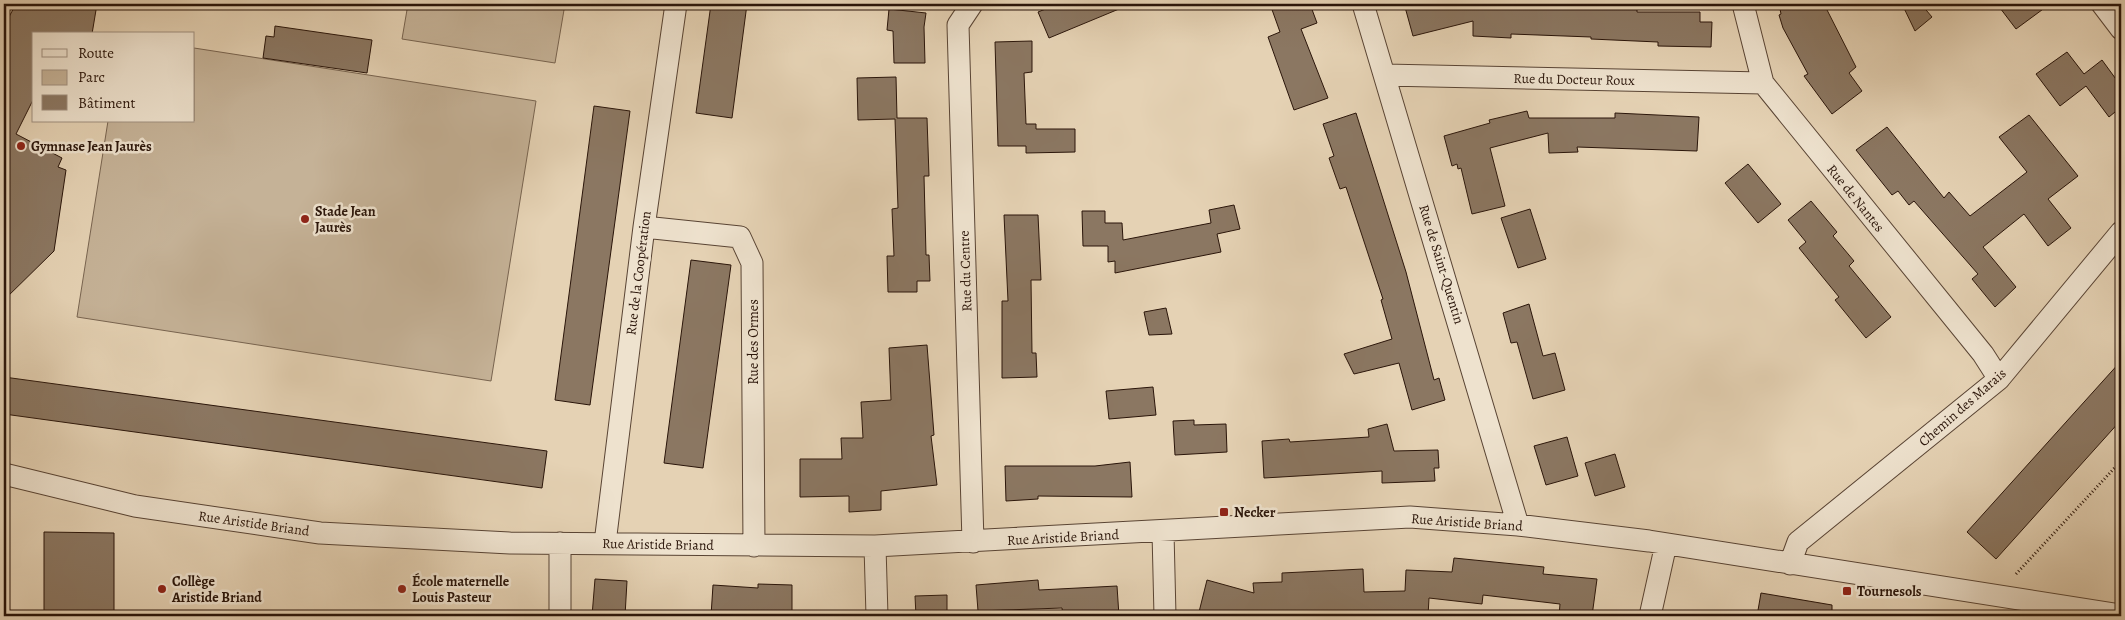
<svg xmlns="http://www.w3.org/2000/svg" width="2125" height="620" font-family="Alegreya,serif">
<rect width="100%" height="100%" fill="#e5d2b4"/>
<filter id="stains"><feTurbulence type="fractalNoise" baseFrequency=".004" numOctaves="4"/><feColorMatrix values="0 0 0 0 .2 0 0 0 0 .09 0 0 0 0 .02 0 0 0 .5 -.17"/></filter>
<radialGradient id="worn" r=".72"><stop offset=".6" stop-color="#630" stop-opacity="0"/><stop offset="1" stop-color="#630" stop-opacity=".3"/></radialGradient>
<path fill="#c5b297" stroke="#786450" d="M408,4H565L555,63L402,39Z
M194,48L536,101L491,381L77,317L108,121H194Z"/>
<path fill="#8b7762" stroke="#2a150a" d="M16,4H97L92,34H34V98L16,134L62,158L58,167L66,170L54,251L4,300V26Z
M711,4H747L732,118L696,113Z
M1058,4H1131L1049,38L1038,12Z
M1270,4H1310L1317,23L1301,29L1328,98L1294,110L1268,37L1280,32Z
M1420,4H1637V12H1700V22H1712L1711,47L1658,46V42L1591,39V37L1511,34V38L1473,36V21L1413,36L1405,7Z
M1779,4H1824L1856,67L1849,73L1862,91L1832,114L1804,76L1808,74L1783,28L1779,15L1781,14Z
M1902,4H1921L1932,17L1915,31Z
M1997,4H2050L2016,29Z
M889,9L926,13L924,27L925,63H894L893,31L887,30Z
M275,26L372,40L367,73L263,58L266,36L274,37Z
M1032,41V72L1024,73L1026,124H1036V129H1075V152L1026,153V146H998L995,42Z
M2067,52L2084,74L2102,60L2121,86V107L2109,117L2086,86L2060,106L2036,74Z
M896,77L897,118H927L929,176H924L926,255H929L930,281H917V292H888L887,256H894L892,209L898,208L895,119L858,120L857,78Z
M594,106L630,111L590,405L555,400Z
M1527,111L1529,118H1615V113L1699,117L1697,151L1577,147L1578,152L1549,153L1548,133L1490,148L1505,206L1472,214L1461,168L1458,169L1457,164L1452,166L1444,136L1490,123L1489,120Z
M1356,113L1406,272L1434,380L1439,378L1445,400L1412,410L1399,363L1354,374L1344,354L1392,339L1381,300L1383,299L1346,187L1340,189L1329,158L1334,156L1323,124Z
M2029,115L2078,176L2048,199L2071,228L2048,246L2024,214L1983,247L2016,287L1995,307L1972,279L1978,274L1914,201L1909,205L1898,191L1892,195L1856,150L1887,127L1944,198L1949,192L1970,216L2027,172L1999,137Z
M1748,164L1781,204L1758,223L1725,183Z
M1811,201L1837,232L1833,236L1854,261L1849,266L1891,317L1866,338L1835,300L1839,297L1799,248L1806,242L1788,220Z
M1234,205L1240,229L1217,234L1221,252L1115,273V261L1108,262V246H1083L1082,211H1105V223H1122L1123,240L1211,223L1209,210Z
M1530,209L1546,259L1518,268L1501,218Z
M1004,215H1038L1041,280H1031L1032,353H1036L1037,377L1002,378V301H1008Z
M691,260L731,265L703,468L664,463Z
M1529,304L1543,356L1555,353L1565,390L1533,399L1517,342L1511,343L1503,313Z
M1166,308L1172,334L1149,335L1144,312Z
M927,345L934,435L931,436L937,485L881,491V510L849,512V496L800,497V459H842L841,438H863L861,402L891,400L889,348Z
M2121,361V420L1996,559L1967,532Z
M4,377L547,451L542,488L4,414Z
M1153,387L1156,415L1109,419L1106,391Z
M1194,420V425L1226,424L1227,452L1175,455L1173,421Z
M1387,424L1394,451L1438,450L1439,468H1434L1435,481L1382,483V471L1264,478L1262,441L1289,439L1290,442L1369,437L1368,429Z
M1567,437L1578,476L1546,485L1534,446Z
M1615,454L1625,487L1595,496L1585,463Z
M1130,462L1132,497L1038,496V499L1006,501L1005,466H1095Z
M44,532L114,533V616H44Z
M1454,558L1544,567L1543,574L1597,579L1592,616H1559L1560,604L1483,595L1482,604L1429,598L1428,616H1321V614L1198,616L1207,580L1254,593L1253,583L1282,582V573L1363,569L1364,592L1405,591L1406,570L1452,572Z
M595,579L627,581L625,616H592Z
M1038,580L1039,590L1117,586L1119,616H1063L1062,608L978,611L976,585Z
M758,584L792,585V616H711L713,585L758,588Z
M1761,593L1832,605V616H1757Z
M947,595V616H916L915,596Z"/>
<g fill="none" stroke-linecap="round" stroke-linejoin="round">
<g stroke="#594434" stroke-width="23">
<path id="street" d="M972,4L958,25L973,542
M1363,4L1518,525
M1743,4L1763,83L1983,354L1999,379
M2102,4L2121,29
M1385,75L1763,83
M644,227L740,237L752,263L754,546
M4,474L135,506L320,533L510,543L875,546L1410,517L1518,525L1649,541L2121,615
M1163,532L1165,616
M560,543V616
M605,543L644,227L676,4
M875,546L877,616
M1790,564L1798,542L1999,379L2121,232
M1650,616L1666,544"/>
</g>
<path stroke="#2a150a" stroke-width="3" stroke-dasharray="1 2.5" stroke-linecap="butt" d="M2016,574L2121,461"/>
<use href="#street" stroke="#eee2ce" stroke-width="21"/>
</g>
<g fill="#8f2418" stroke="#eee2ce" stroke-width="2">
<circle cx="21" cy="146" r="5"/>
<circle cx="305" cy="219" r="5"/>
<rect x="1219" y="507" width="10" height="10" rx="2.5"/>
<circle cx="162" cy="589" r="5"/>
<circle cx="402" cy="589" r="5"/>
<rect x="1842" y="586" width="10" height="10" rx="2.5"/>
</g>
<g text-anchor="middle" stroke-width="5" stroke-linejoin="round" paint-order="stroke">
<g font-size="14" fill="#2a150a" stroke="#eee2ce">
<text transform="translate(1574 79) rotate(1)" y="5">Rue du Docteur Roux</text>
<text transform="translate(1856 198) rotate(51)" y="5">Rue de Nantes</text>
<text transform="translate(1442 264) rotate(73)" y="5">Rue de Saint-Quentin</text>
<text transform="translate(965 271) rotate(-92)" y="5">Rue du Centre</text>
<text transform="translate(638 273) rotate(-83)" y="5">Rue de la Coopération</text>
<text transform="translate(753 342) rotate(-90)" y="5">Rue des Ormes</text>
<text transform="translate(1962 407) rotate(-41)" y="5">Chemin des Marais</text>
<text transform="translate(1467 522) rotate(4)" y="5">Rue Aristide Briand</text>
<text transform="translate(254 523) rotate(8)" y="5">Rue Aristide Briand</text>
<text transform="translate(1063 537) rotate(-3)" y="5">Rue Aristide Briand</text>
<text transform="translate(658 544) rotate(1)" y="5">Rue Aristide Briand</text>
</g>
<g font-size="14" font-weight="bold" fill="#2a150a" stroke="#eee2ce" text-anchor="start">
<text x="31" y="151">Gymnase Jean Jaurès</text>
<text x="315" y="216">Stade Jean<tspan x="315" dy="16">Jaurès</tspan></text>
<text x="1234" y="517">Necker</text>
<text x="172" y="586">Collège<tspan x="172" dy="16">Aristide Briand</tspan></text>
<text x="412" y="586">École maternelle<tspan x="412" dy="16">Louis Pasteur</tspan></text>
<text x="1857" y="596">Tournesols</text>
</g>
</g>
<rect width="2125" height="620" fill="none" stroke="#e5d2b4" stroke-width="20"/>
<rect x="5" y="5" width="2115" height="610" fill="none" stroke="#2a150a" stroke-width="2.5"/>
<rect x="10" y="10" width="2105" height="600" fill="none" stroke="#2a150a"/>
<rect x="32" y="32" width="162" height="90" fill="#eee2ce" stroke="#a09080"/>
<rect x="42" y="49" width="25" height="8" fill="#eee2ce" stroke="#a09080"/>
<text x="78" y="58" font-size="15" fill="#2a150a">Route</text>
<rect x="42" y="70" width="25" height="15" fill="#c5b297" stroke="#a09080"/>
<text x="78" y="82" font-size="15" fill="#2a150a">Parc</text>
<rect x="42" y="95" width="25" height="15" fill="#8b7762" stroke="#a09080"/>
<text x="78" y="108" font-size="15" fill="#2a150a">Bâtiment</text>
<rect width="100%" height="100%" filter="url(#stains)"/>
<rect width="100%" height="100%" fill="url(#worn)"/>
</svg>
